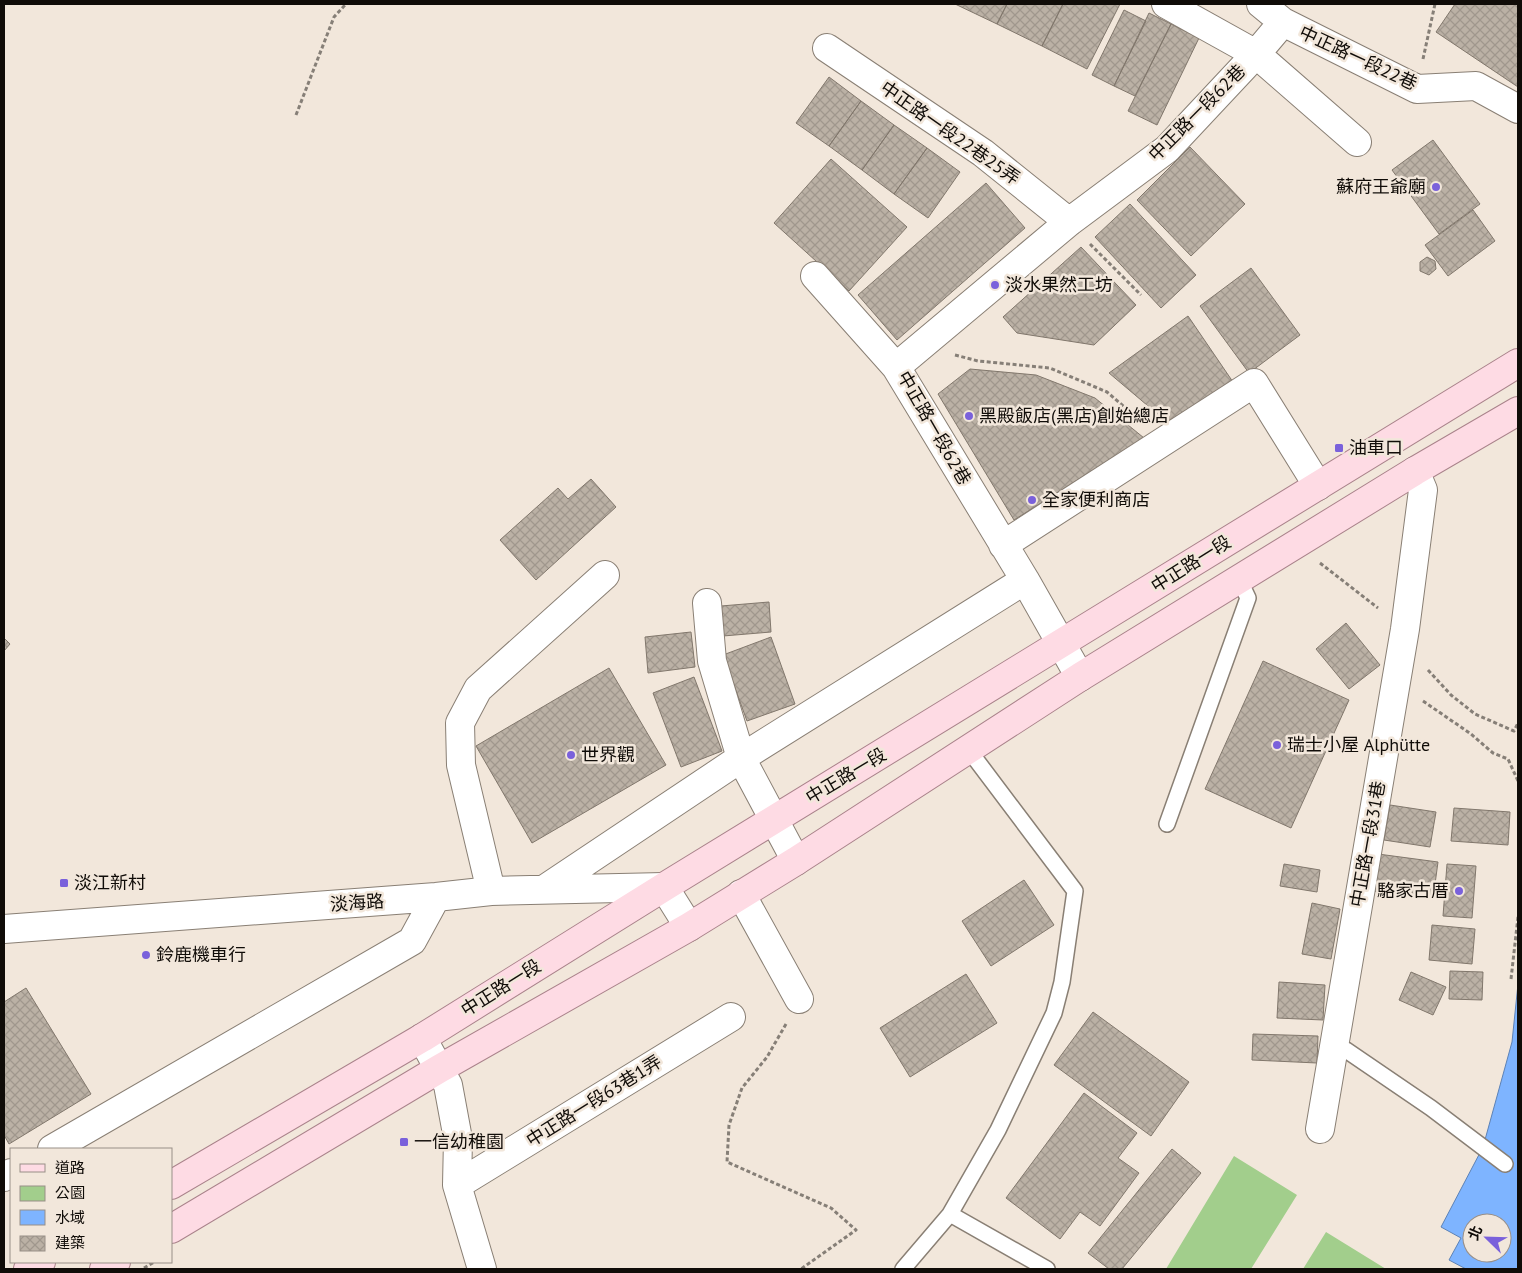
<svg xmlns="http://www.w3.org/2000/svg" width="1522" height="1273" font-family="'PT Sans','Noto Sans TC',sans-serif">
<defs>
<pattern id="building-cross-hatch" width="8" height="8" patternUnits="userSpaceOnUse" patternTransform="scale(1.25)"><rect width="8" height="8" fill="#bbb1a5"/><path d="M0 0l8 8M0 8l8-8" fill="none" stroke="#a0978d"/></pattern>
</defs>
<rect width="100%" height="100%" fill="#f2e7db"/>
<path fill="#a2ce8c" d="M1234,1156L1297,1195L1251,1269H1166Z
M1326,1232L1386,1269H1303Z"/>
<path fill="#7eb4ff" stroke="#5d82b5" fill-rule="evenodd" d="M1518,984V1269H1466L1449,1260L1461,1238L1441,1227L1483,1147L1512,1042ZM1472,1223H1502V1253H1472Z"/>
<path fill="url(#building-cross-hatch)" stroke="#81776c" d="M955,4H1007L997,24Z
M1007,4H1063L1042,46L997,24Z
M1063,4H1120L1087,69L1042,46Z
M1455,4H1518V87L1436,32Z
M1124,10L1146,21L1114,86L1092,75Z
M1149,13L1171,24L1135,96L1114,86Z
M1171,24L1199,38L1157,125L1128,111Z
M829,77L861,101L829,146L796,123Z
M861,101L894,125L862,170L829,146Z
M894,125L927,148L894,194L862,170Z
M1433,140L1480,204L1439,234L1392,170Z
M1190,147L1245,204L1191,256L1137,200Z
M927,148L960,172L928,218L894,194Z
M831,159L907,227L849,291L774,223Z
M986,183L1025,228L897,340L858,295Z
M1130,204L1196,275L1161,308L1095,237Z
M1473,210L1495,241L1448,276L1425,245Z
M1081,247L1136,305L1094,345L1017,333L1003,317Z
M1427,257L1435,261L1436,269L1429,275L1420,271V262Z
M1251,268L1300,335L1249,373L1200,306Z
M1188,316L1233,382L1167,422L1109,373Z
M970,369L1036,375L1095,398L1144,438L1014,520L938,394Z
M591,479L616,507L536,580L500,540L558,488L568,499Z
M769,602L771,632L723,636L721,606Z
M1346,623L1380,665L1349,689L1316,649Z
M691,632L695,667L648,673L645,637Z
M771,637L795,704L747,721L723,655Z
M4,638L10,644L4,651Z
M1263,661L1349,700L1291,828L1205,789Z
M609,668L666,765L532,843L476,746Z
M694,677L722,751L681,767L653,693Z
M1390,805L1436,812L1430,847L1384,840Z
M1454,808L1510,812L1508,845L1451,841Z
M1378,854L1438,862L1433,899L1374,891Z
M1284,864L1320,870L1317,892L1280,886Z
M1447,864L1476,866L1472,918L1443,916Z
M1024,880L1054,925L991,966L962,921Z
M1312,903L1340,909L1331,959L1302,954Z
M1432,925L1475,929L1472,964L1429,960Z
M1450,971L1483,972L1482,1000L1449,999Z
M1411,972L1446,987L1433,1015L1399,1000Z
M966,974L997,1023L910,1077L880,1028Z
M1279,982L1325,985L1323,1020L1277,1018Z
M26,988L91,1094L9,1144L4,1135V1002Z
M1093,1012L1189,1082L1151,1136L1054,1065Z
M1253,1034L1318,1036L1317,1063L1252,1060Z
M1084,1093L1137,1133L1118,1158L1139,1173L1100,1226L1080,1212L1060,1239L1006,1198Z
M1172,1149L1201,1173L1122,1269H1109L1088,1253Z"/>
<g fill="none" stroke-linecap="round" stroke-linejoin="round">
<g stroke="#897f74" stroke-width="18">
<path id="service" d="M968,749L1075,891L1062,982L1054,1013L998,1130L950,1214L1047,1269
M1167,824L1248,598L1239,579
M1335,1045L1346,1050L1431,1108L1505,1164
M903,1269L950,1214"/>
</g>
<g stroke="#897f74" stroke-width="30">
<path id="minor" d="M1166,4L1256,54L1357,142
M1261,4L1283,22L1417,89L1476,86L1518,109
M827,48L983,153L1069,222
M815,276L896,367
M1003,545L1254,383L1318,486
M707,603L712,661L741,758L796,861
M1080,677L1025,580L896,367L1069,222L1167,149L1256,54L1283,22
M545,889L741,758L1025,580
M491,891L461,765L460,723L478,689L605,575
M741,894L799,999
M4,929L436,897L491,891L664,887L689,927
M422,1038L448,1085L458,1139L457,1185L482,1269
M1320,1129L1405,629L1423,490L1415,471
M52,1149L412,941L436,897
M4,1177L11,1173
M457,1185L731,1017"/>
</g>
<g stroke="#aa838b" stroke-width="30">
<path id="primary" d="M171,1185L422,1038L664,887L1518,363
M171,1229L439,1069L689,927L796,861L1080,677L1415,471L1518,411
M28,1269L41,1262
M104,1269L116,1262"/>
</g>
<path stroke="#867f77" stroke-width="3" stroke-dasharray="4 2.5" stroke-linecap="butt" d="M1423,59L1435,4
M296,115L334,17L346,4
M1090,244L1141,295
M955,355L978,361L1050,368L1107,392L1142,422
M1320,563L1378,608
M1428,670L1451,695L1475,714L1514,731L1518,723
M1423,701L1471,734L1493,753L1508,759L1518,781
M1511,979L1518,917
M786,1024L767,1057L742,1088L729,1125L727,1162L831,1208L856,1230L801,1269
M144,1268L154,1262"/>
<use href="#service" stroke="#fff" stroke-width="15"/>
<use href="#minor" stroke="#fff" stroke-width="28"/>
<use href="#primary" stroke="#fedbe4" stroke-width="28"/>
</g>
<g fill="#7a61db" stroke="#f2e7db" stroke-width="2">
<circle cx="1436" cy="187" r="5"/>
<circle cx="995" cy="285" r="5"/>
<circle cx="969" cy="416" r="5"/>
<rect x="1334" y="443" width="10" height="10" rx="2.5"/>
<circle cx="1032" cy="500" r="5"/>
<circle cx="1277" cy="745" r="5"/>
<circle cx="571" cy="755" r="5"/>
<rect x="59" y="878" width="10" height="10" rx="2.5"/>
<circle cx="1459" cy="891" r="5"/>
<circle cx="146" cy="955" r="5"/>
<rect x="399" y="1137" width="10" height="10" rx="2.5"/>
</g>
<g text-anchor="middle" stroke-width="5" stroke-linejoin="round" paint-order="stroke">
<g font-size="18" fill="#100c08" stroke="#f2e7db">
<text transform="translate(1358 58) rotate(25)" y="6">中正路一段22巷</text>
<text transform="translate(1197 113) rotate(-45)" y="6">中正路一段62巷</text>
<text transform="translate(950 133) rotate(35)" y="6">中正路一段22巷25弄</text>
<text transform="translate(934 428) rotate(60)" y="6">中正路一段62巷</text>
<text transform="translate(1191 564) rotate(-32)" y="6">中正路一段</text>
<text transform="translate(846 776) rotate(-31)" y="6">中正路一段</text>
<text transform="translate(1368 844) rotate(-80)" y="6">中正路一段31巷</text>
<text transform="translate(357 903) rotate(-4)" y="6">淡海路</text>
<text transform="translate(501 988) rotate(-32)" y="6">中正路一段</text>
<text transform="translate(594 1101) rotate(-32)" y="6">中正路一段63巷1弄</text>
</g>
<g font-size="18" fill="#100c08" stroke="#f2e7db" text-anchor="start">
<text x="1426" y="193" text-anchor="end">蘇府王爺廟</text>
<text x="1005" y="291">淡水果然工坊</text>
<text x="979" y="422">黑殿飯店(黑店)創始總店</text>
<text x="1349" y="454">油車口</text>
<text x="1042" y="506">全家便利商店</text>
<text x="1287" y="751">瑞士小屋 Alphütte</text>
<text x="581" y="761">世界觀</text>
<text x="74" y="889">淡江新村</text>
<text x="1449" y="897" text-anchor="end">駱家古厝</text>
<text x="156" y="961">鈴鹿機車行</text>
<text x="414" y="1148">一信幼稚園</text>
</g>
</g>
<rect width="1522" height="1273" fill="none" stroke="#100c08" stroke-width="10"/>
<rect x="10" y="1148" width="162" height="115" fill="#f2e7db" stroke="#988f87"/>
<rect x="20" y="1164" width="25" height="8" fill="#fedbe4" stroke="#988f87"/>
<text x="55" y="1173" font-size="15" fill="#100c08">道路</text>
<rect x="20" y="1186" width="25" height="15" fill="#a2ce8c" stroke="#988f87"/>
<text x="55" y="1198" font-size="15" fill="#100c08">公園</text>
<rect x="20" y="1210" width="25" height="15" fill="#7eb4ff" stroke="#988f87"/>
<text x="55" y="1223" font-size="15" fill="#100c08">水域</text>
<rect x="20" y="1236" width="25" height="15" fill="url(#building-cross-hatch)" stroke="#988f87"/>
<text x="55" y="1248" font-size="15" fill="#100c08">建築</text>
<g transform="translate(1487 1238) rotate(293)"><circle r="24" fill="#f2e7db" stroke="#988f87"/>
<path d="M0-4L9 19L0 12L-9 19Z" fill="#7a61db"/>
<text y="-8" font-size="14" font-weight="bold" text-anchor="middle" fill="#100c08">北</text>
</g>
</svg>
